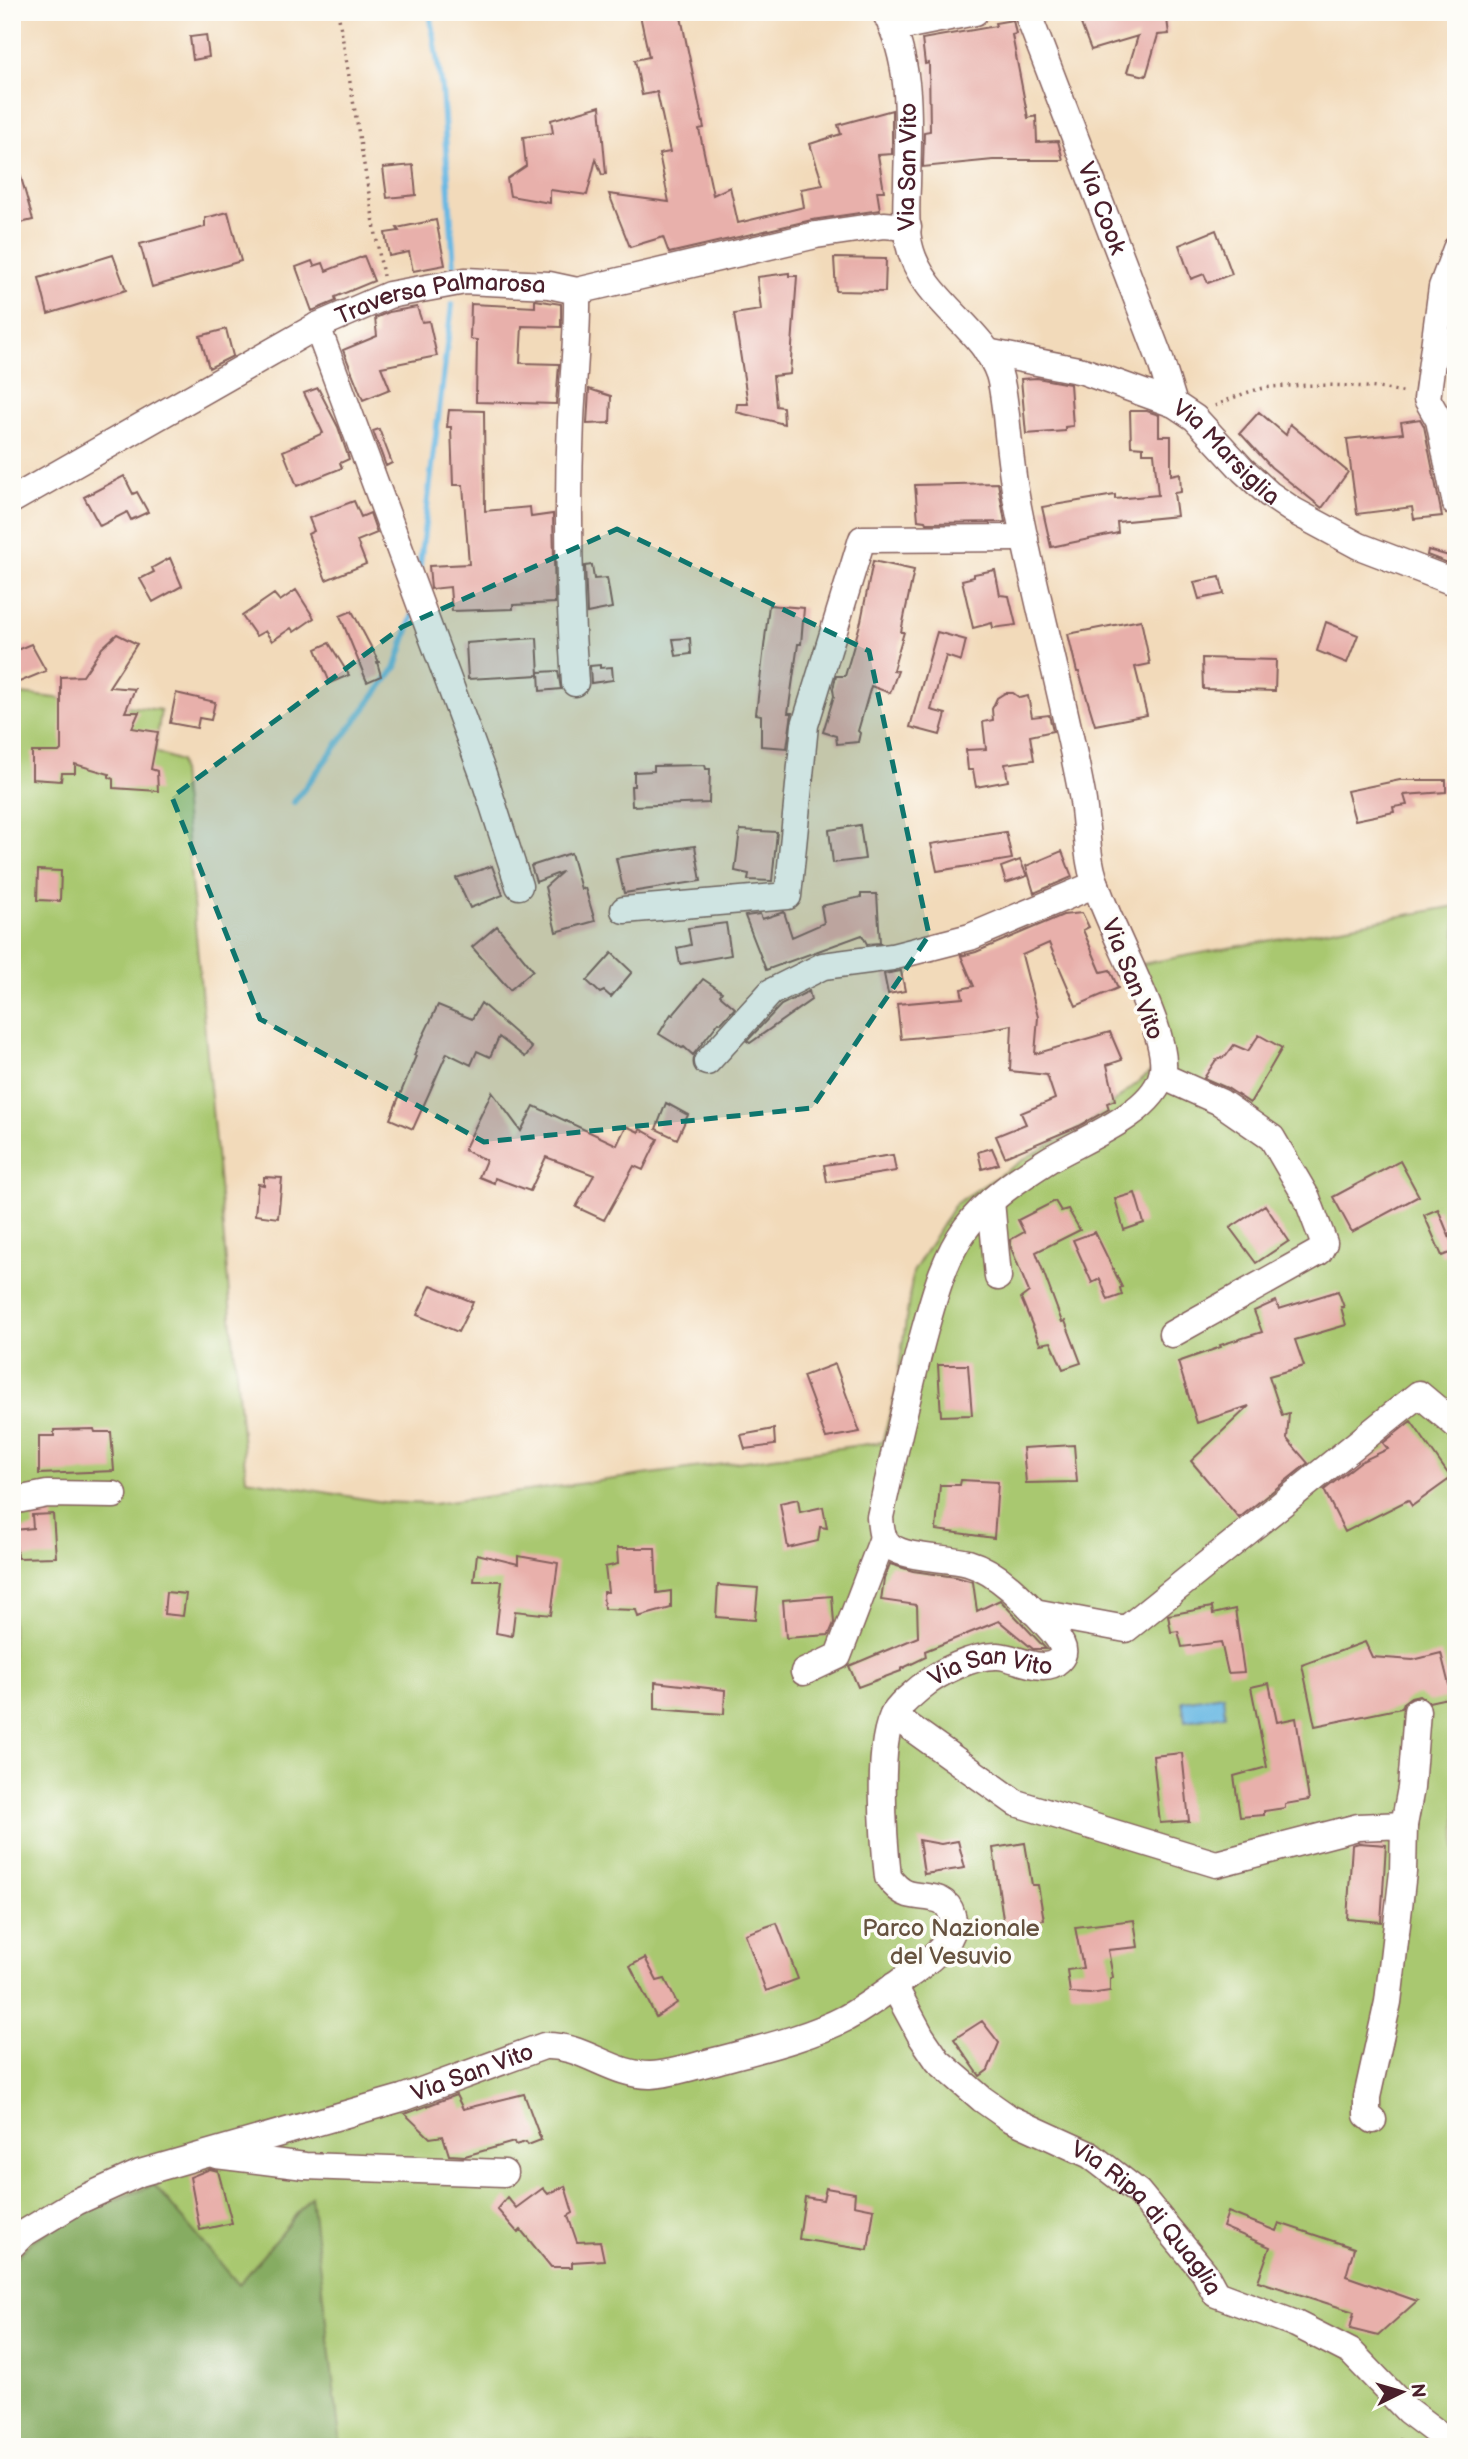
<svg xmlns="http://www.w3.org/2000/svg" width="1468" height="2459" font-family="'Balsamiq Sans',sans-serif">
<rect width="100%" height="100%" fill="#fdfcf7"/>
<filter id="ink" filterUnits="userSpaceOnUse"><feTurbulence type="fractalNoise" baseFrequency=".0143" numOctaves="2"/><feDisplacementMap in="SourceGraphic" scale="14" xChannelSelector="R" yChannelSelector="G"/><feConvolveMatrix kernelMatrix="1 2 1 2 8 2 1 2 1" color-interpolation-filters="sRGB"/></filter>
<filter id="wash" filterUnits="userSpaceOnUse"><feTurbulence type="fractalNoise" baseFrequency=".00686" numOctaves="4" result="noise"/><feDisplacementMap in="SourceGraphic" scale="28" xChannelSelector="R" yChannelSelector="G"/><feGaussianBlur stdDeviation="1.57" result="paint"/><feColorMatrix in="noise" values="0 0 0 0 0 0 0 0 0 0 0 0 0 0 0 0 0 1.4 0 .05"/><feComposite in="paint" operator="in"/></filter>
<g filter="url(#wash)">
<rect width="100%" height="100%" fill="#f2daba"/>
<path fill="#a9c86f" stroke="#7a744d" stroke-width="2" d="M12,693L161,710L155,752L180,761L246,1479L383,1502L433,1504L882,1442L895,1396L913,1272L955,1204L1032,1154L1088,1124L1156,1067L1136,965L1456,906V2447H12Z"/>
<path fill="#86ac62" stroke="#686646" stroke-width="2" d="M154,2185L239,2285L311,2196L341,2447H12V2262L32,2241L84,2212Z"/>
<path fill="#68b8e3" stroke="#596c87" stroke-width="2" d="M1223,1695L1225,1715L1185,1721L1182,1701Z"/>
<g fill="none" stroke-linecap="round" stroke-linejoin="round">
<path stroke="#68b8e3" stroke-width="6" d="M430,12L442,89L454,266
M419,572L452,305
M294,802L396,667L413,614"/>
</g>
<g id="blocks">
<path fill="#e8b0ab" d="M652,12H680L704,128L699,129L713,195L730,187L738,223L804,207L801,189L823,185L810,144L841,134L838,125L892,110V154L878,155L884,191H877L880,210L812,220L669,253L663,237L630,247L609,194L669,202L659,154L670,152L657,92L642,95L635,60L649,57L640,15Z
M1120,12H1166L1169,34L1158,35L1146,76L1127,72L1138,36L1091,50L1081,24Z
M1013,20L1016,34L1012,35L1028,118L1036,116L1037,142L1058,141L1063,160H993L923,167L924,132L930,131L929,63L925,64L922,39L996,26L995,23Z
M206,35L209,57L193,60L190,37Z
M600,106L606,174L602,175L596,159L587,195L550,190V203L510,196L507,179L526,166L523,137L553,133L551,120Z
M17,163L33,220L12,225V164Z
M413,165L416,195L387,198L383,168Z
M228,212L241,261L152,287L140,244L205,227V218Z
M436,220L445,265L413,271L409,252L389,256L385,233L399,231L397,228Z
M1216,230L1232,274L1208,283L1204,274L1191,279L1179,245Z
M113,255L126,290L48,314L39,278Z
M364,256L374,281L335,297L336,301L312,311L296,267L312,261L314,266L323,263L326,271Z
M834,258L886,259L885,292L836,291Z
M789,273V276H797L790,374L773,376L776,406L783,407L784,424L736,412L737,404H748L734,314L761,310L757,277Z
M535,300L561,304V327L522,326L520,363L559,364L556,404L476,402L477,340L470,339L471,304L535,307Z
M417,307L422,322L429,321L437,356L381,367L390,389L363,400L343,350L377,336L375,318L389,312Z
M226,329L233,356L209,368L200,336Z
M1037,378L1070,384L1073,426L1065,427V431L1026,434L1021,379Z
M318,388L338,427L349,459L340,463L342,468L297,486L283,451L323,433L304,393Z
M589,389L611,396L610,423L587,424Z
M449,410L484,411L485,511L530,507L531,517L553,514L555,603L513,605V609L452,611L450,587L431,589L429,566L469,564L463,485H453L451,427H447Z
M1130,411H1147L1159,415V436H1171V475L1180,473L1181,492L1174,493L1177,516L1117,522L1118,533L1051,547L1042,507L1115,495V499L1158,495L1154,453H1143V447L1131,446Z
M1259,412L1286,435L1290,424L1348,472L1322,508L1271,467L1240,433Z
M1420,419L1424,426L1442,516L1414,519L1412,507L1357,514L1347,439L1403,433L1401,422Z
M379,429L392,463L386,466L373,431Z
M124,476L133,494L137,492L148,512L131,520L127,512L100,526L84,497Z
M998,483L1005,522L926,523L925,521L918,520L915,485Z
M354,501L361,517L370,513L377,533L357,541L366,564L326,580L308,534L314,531L309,518Z
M1428,550L1456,558V566L1427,555Z
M170,558L182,586L153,602L140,579L154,572L152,568Z
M873,561L914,570L901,632H904L893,670L898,671L890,693L871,686L858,731L860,733L858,742L837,744L836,736L823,732L834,696L833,689L836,676H845L861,621Z
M592,565L594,579L607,578L612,608L587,613L585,566Z
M995,570L1000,595L1009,596L1016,625L993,628L992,623L973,628L962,580L974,577V574Z
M1220,577L1224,594L1199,599L1194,582Z
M296,590L314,618L294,632L291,628L272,641L265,631L256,636L242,616L274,594L280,601Z
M769,605L804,608L801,644H798L788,713H792L787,748L761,746V715L756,714Z
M352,611L379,662H377L381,676L367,682L340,616Z
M1141,620L1150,664L1135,667L1147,715L1095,725L1079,672H1077L1068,634Z
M1326,622L1358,635L1347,663L1317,651Z
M937,632L966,640L961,661L946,656L931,710L946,714L940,735L910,727Z
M117,634L137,644L109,687L135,689L125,712H139L132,728L158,732L151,769L157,771L158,791L113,788V779L109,777V774L75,764V773H62L61,781L32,779V752H59L61,750V677L83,676L102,648Z
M537,638L539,675L468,679L466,643Z
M690,638L691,654L676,656L673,639Z
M329,643L349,675L330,683L316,649Z
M31,644L46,671L12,685V652Z
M1202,658L1276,660L1275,691L1203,689Z
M600,665V668L612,667L613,680L591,683L590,666Z
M558,671L561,689L540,691L539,672Z
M176,693L215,702L211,720L199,718L197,728L170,723Z
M1005,693H1013L1020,698L1028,696L1032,717L1049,715L1053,731L1030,736L1034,760L1005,764L1008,781L976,787L973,770H968L966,750L986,749L983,722L993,720L992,709L997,698Z
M705,765L706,769H710L709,803L632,806L631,786H634V772L654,771V766Z
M1400,780H1446V792L1404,795L1407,805L1393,807L1394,812L1355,820L1347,791Z
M860,825L865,859L833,863L829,830Z
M740,830L777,832L772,881L748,880L749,874L735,871Z
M1006,832L1012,859L937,871L931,844Z
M695,846L701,881L624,893L616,858Z
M1062,851L1072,877L1034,893L1026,866Z
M571,853L581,889L585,888L595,921L556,932L545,887L562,872L536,882L531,866Z
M1020,860L1027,876L1006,883L1001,867Z
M492,866L503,895L470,908L456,878Z
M38,870L61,871L60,901L37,900Z
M861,894H877L880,943L867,944L862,935L766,970L745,916L760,914L762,919L784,912L792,937L824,923L821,906L861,897Z
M1082,913L1089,927L1083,930L1101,972L1110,970L1118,988L1076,1006L1049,943L1022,955L1038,1017L1035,1054L1110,1032L1122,1060L1107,1065L1115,1100L1107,1103L1109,1109L1079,1126L1005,1157L996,1136L1026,1124L1021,1113L1055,1099L1047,1075L1010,1071L1012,1025L975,1032L901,1039L897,1004L963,998L961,989L974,986L961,956L976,952L1063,915Z
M726,923L731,955L680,964L677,948L691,945L688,928Z
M497,926L533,970L510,990L472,947Z
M612,953L632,972L611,997L604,991L600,993L587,981Z
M901,971L905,991L888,994L884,974Z
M703,979L722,992L720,995L735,1008L721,1023L719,1022L693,1055L684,1047L682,1048L659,1034L671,1014L673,1015Z
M809,991L811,1000L750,1043L747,1041L781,1005Z
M481,1003L532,1048L525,1057L499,1037L490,1057L477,1051L471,1065L447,1053L413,1129L390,1119L416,1056L414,1055L438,1005L472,1019Z
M1259,1035L1282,1048L1250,1103L1227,1088L1204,1078L1216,1060L1226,1056L1234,1045L1248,1051Z
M492,1092L521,1131L534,1106L617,1145L626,1126L639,1132L640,1129L658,1139L643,1170L634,1166L604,1220L576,1207L594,1175L546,1157L530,1191L495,1178L494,1183L479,1177L486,1160L464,1150Z
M666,1103L688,1115L677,1139L656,1129Z
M992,1148L999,1164L982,1169L978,1152Z
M893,1155L896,1171L827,1182L824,1165Z
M1400,1161L1419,1196L1352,1232L1333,1197Z
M264,1177L282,1178L278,1218L255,1215L258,1184L264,1185Z
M1135,1193L1144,1223L1124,1230L1115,1199Z
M1055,1201L1061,1211L1068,1209L1080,1230L1036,1252L1062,1322L1065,1321L1081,1363L1063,1369L1051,1342L1040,1344L1021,1298L1029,1292L1011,1248L1010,1240L1024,1232L1018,1220Z
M1265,1205L1289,1241L1256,1263L1230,1228Z
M1438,1209L1455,1251L1442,1256L1424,1215Z
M1095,1232L1122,1287L1120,1288L1122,1295L1108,1300L1100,1279L1092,1283L1073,1240Z
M431,1285L473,1302L458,1332L417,1315Z
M1338,1291L1344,1307H1341L1346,1325L1295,1340L1304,1366L1269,1376L1282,1415L1289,1413L1287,1439L1308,1463L1239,1518L1191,1461L1249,1406L1197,1423L1178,1362L1221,1347L1220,1345L1262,1332L1254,1311L1276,1301L1279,1309Z
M835,1364L860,1432L826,1438L803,1376Z
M938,1365H968L972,1415L941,1416Z
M1411,1421L1451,1478L1412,1506L1408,1500L1345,1532L1324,1490L1360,1462L1388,1449L1383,1443Z
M94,1429L95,1432H111L114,1471L39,1474V1436H54V1430Z
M774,1429L775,1445L745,1449L741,1435Z
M1074,1445L1077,1482L1026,1483L1023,1448Z
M961,1480L998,1482L994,1538L936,1530L940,1485H960Z
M798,1499L800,1512L823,1507L827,1528L820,1527L818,1541L788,1548L780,1503Z
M53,1514L56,1557L17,1558L15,1530L33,1528L32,1515Z
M617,1548H655L657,1593L671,1591V1608L638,1617L636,1610L604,1609L603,1592H608L605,1567L618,1564Z
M477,1554L518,1564V1556L558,1563L551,1615L515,1611L512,1636L496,1633L502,1581H474Z
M890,1564L913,1571L956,1577L973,1582L977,1611L1000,1600L1046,1649H1033L999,1621L925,1651L926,1657L901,1669V1671L858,1687L849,1666L918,1637L917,1605L881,1600L884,1579Z
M718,1585L758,1588L755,1620L716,1617Z
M166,1592L186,1594L183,1616L164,1614Z
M832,1596L834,1623L829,1635L786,1638L783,1600Z
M1212,1607L1213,1614L1235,1609L1244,1672L1228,1673L1221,1642L1182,1647L1178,1631L1171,1632L1168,1615Z
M1365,1642L1372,1657L1413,1660L1441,1653L1452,1697L1429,1702L1419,1695L1411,1697L1404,1702L1402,1708L1315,1726L1302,1665Z
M655,1682L725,1690L724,1714L655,1709Z
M1269,1683L1277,1722L1296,1718L1309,1800L1285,1804V1808L1264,1811V1815L1240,1817L1234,1776L1267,1767L1251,1687Z
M1182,1753L1189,1821L1160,1823L1153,1756Z
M919,1840L941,1844L958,1841L965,1868L924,1874Z
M1025,1843L1032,1885H1038L1044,1920L1004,1926L993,1848Z
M1359,1843L1386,1845L1381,1922L1347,1919L1352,1845Z
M1134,1920L1138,1947L1108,1950L1113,1977L1110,1979V1991L1090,1994L1070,1993L1067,1970L1083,1968L1075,1927Z
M777,1923L798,1979L766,1991L745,1934Z
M645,1958L657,1981L665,1979L677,2003L656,2017L630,1966Z
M982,2021L999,2043L988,2070L980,2076L954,2039Z
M524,2094L541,2140L528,2145L526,2142L515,2145L514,2142L465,2156L449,2155L443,2136L430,2138L405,2114L456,2095L463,2109Z
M210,2169L218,2171L232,2223L200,2230L190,2177Z
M565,2186L573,2213L568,2216L577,2242L600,2241L604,2260L572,2262V2267H551L521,2230L518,2233L497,2209L507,2197L516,2208L543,2188L548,2194Z
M826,2188L855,2193L854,2205L874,2209L868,2250L799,2239L805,2197L823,2200Z
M1228,2212L1276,2231L1279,2223L1354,2248L1346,2276L1417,2301L1378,2336L1350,2329L1354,2312L1258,2281L1270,2247L1223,2227Z"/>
</g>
</g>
<g filter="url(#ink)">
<use href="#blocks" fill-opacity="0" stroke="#85605d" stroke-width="2"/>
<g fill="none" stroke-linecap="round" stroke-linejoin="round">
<g stroke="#85605d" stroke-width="29">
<g id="minor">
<path id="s1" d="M1027,12L1160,359L1174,404"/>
<path d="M894,28L975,12"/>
<path d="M1456,249L1442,287L1427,399L1439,420L1456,504"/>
<path d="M317,326L483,774L519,886"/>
<path id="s2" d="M987,352L1083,371L1174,404L1195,418L1243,470L1269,494L1294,511L1359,546L1456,583"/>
<path id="s3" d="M12,500L317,326L389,295L465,281L549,285L577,291L816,235L884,225L908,227"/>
<path d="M575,683C569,595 567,508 571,420C573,376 578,334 577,291"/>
<path d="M624,910L788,896L805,725L862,539L1025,538"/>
<path d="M707,1062L771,992L823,966L892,957L970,937L1096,884"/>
<path d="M1162,1076L1220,1102L1272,1138L1307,1198L1324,1243L1319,1252L1172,1334"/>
<path d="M991,1201L998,1277"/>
<path d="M12,1501L47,1494L114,1495"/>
<path d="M1034,1612L1126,1629L1419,1394L1456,1425"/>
<path d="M804,1672L838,1656L883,1538"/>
<path d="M893,1715L1016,1803L1216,1864L1358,1827L1404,1825L1403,1872L1388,2002L1367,2097V2115L1373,2120"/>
<path d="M1404,1825L1411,1788L1417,1711"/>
<path id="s4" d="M894,1986L921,2036L938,2061L982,2099L1009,2118L1090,2155L1138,2192L1204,2272L1216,2294L1296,2324L1351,2352L1408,2411L1456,2447"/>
<path d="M216,2155L305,2166L504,2173"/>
<path id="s5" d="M12,2245L23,2234L76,2202L140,2173L402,2098L544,2046C582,2044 613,2076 651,2075C673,2074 697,2065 719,2060C759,2049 808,2038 846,2018C871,2004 893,1987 916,1970C932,1957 959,1940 952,1915C946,1893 925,1899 908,1894C899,1891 893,1884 888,1877C884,1842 876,1742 894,1714C901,1703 911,1696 920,1688C939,1672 973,1655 998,1656C1016,1657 1044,1675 1059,1660C1068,1651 1060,1640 1053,1632C1030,1607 1002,1573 968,1563C946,1557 907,1559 890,1546C881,1538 881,1529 880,1517C894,1454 908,1391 925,1329C935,1294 944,1258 966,1228C986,1200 1021,1177 1050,1159C1082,1140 1152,1114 1162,1075C1174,1033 1098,915 1090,862C1086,840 1086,817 1082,795C1064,698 1037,604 1018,507C1012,477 1009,446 1006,415C1004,401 1003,387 999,374C983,327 921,300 909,244C905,226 906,204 907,185C908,125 914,67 885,12"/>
</g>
</g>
<path stroke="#85605d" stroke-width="3.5" stroke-dasharray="2 5" stroke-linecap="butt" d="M338,12L383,276
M1215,406C1232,398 1252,389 1271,387C1309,384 1370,384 1406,393
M1398,2447L1402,2435"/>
<use href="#minor" stroke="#fff" stroke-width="26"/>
</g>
</g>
<path fill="#0f766e" fill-opacity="0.2" stroke="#0f766e" stroke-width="5" stroke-dasharray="14 9" stroke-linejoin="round" d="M617,529L869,651L929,935L812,1108L484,1142L260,1019L172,797L402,627Z"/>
<g text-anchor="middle" stroke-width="7" stroke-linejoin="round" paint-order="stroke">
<g font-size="24" fill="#4a1f2b" stroke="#fdfcf7">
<text dy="8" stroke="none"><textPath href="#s5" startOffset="3244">Via San Vito</textPath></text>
<text dy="8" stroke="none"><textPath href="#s1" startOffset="210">Via Cook</textPath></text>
<text dy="8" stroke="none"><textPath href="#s3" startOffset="480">Traversa Palmarosa</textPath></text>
<text dy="8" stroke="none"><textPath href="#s2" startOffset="266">Via Marsiglia</textPath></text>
<text transform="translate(1133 979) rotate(68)" y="8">Via San Vito</text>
<text dy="8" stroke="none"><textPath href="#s5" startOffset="1400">Via San Vito</textPath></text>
<text dy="8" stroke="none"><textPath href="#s5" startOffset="495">Via San Vito</textPath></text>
<text dy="8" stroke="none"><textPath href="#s4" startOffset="352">Via Ripa di Quaglia</textPath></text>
</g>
<g font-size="24" fill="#66523f" stroke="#fdfcf7">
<text x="951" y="1936">Parco Nazionale<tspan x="951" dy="28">del Vesuvio</tspan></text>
</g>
</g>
<rect width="1468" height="2459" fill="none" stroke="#fdfcf7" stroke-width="42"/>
<g transform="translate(1402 2392) rotate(85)" stroke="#fdfcf7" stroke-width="5" paint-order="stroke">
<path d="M0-5L12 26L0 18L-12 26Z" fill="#4a1f2b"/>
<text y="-10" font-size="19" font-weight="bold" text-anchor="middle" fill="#4a1f2b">N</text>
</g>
</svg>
